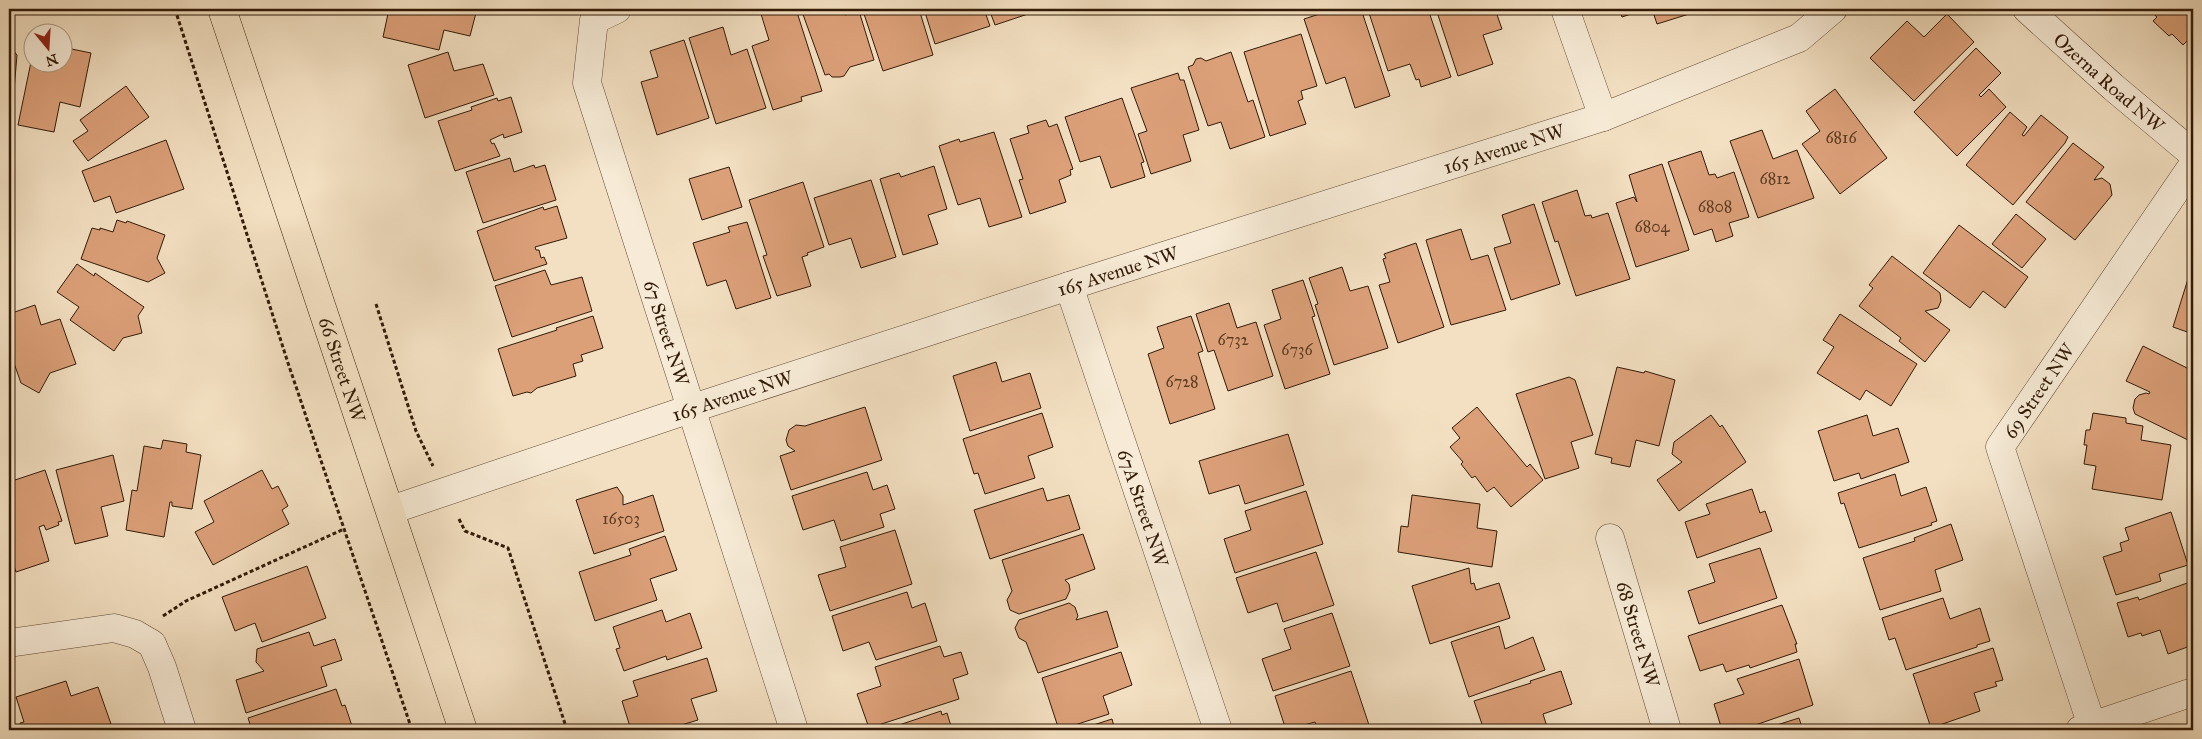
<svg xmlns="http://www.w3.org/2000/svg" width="2202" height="739" font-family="'IM FELL Great Primer',serif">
<rect width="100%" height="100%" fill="#f3e0c2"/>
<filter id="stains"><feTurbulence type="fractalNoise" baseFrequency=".004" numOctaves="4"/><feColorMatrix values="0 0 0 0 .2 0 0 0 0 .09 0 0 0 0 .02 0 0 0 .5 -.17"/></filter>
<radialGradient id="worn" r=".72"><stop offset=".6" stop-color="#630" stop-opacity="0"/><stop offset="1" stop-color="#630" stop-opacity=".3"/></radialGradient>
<path fill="#dca079" stroke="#311a06" d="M389,9H477L470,36L444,30L439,50L383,37Z
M777,9H796L822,91L801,97L802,101L773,110L752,46L769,40L761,14Z
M801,9H843L845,15L859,11L874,60L850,67L844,76L840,77H832L829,74L825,75Z
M870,9H919L933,55L883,71L863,11Z
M924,9H984L990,26L935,44Z
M989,9H1043L995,25Z
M1335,9H1361L1390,96L1355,108L1345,77L1326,84L1304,19Z
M1381,9H1428L1451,77L1421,87L1419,79L1416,80L1410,64L1388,71L1369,13Z
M1436,9H1495L1502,29L1483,35L1493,64L1458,76Z
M1619,9H1646L1622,17Z
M1652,9H1705L1657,24Z
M2153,9H2193V35L2183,45L2172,34L2169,36L2153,21L2157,17L2150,11Z
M1947,14L1974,42L1914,101L1870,58L1907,21L1924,37Z
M723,27L731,55L747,49L766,108L716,124L689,38Z
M1301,34L1317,86L1301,91L1303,99L1298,101L1306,124L1270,136L1244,52Z
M684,40L709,118L657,135L641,82L658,77L650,51Z
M9,45L17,55L11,126H9Z
M62,47L91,53L80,107L60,102L54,132L18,125L32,57V62H62Z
M1976,48L2001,73L1979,95L1981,97L1989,89L2006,107L1957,156L1914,112Z
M448,52L454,71L483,64L494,95L425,118L408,65Z
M1231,52L1248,102L1253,100L1265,137L1230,149L1221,122L1208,126L1188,67L1193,65L1196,59L1201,58L1206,61Z
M1178,73L1180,80H1184L1199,130L1183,135L1191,161L1151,174L1138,134L1147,131L1131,88Z
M126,86L149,117L88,161L73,141L88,131L80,120Z
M1835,89L1887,158L1840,194L1802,144L1820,131L1806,111Z
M511,97L522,132L504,138L503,134L490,140L492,144L494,143L500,156L455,171L438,121L472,110L471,107L497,98L498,101Z
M1122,98L1144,162L1141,163L1145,177L1111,188L1100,156L1080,162L1065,117Z
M2010,112L2027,127L2022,135L2024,136L2041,115L2068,137L2065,143L2013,205L1966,165Z
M1046,120L1049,127L1057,124L1073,169L1070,170L1071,175L1059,180L1066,202L1030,214L1019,180L1023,179L1010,139L1029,133L1027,126Z
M1762,130L1773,159L1797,150L1814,198L1758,218L1730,141Z
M994,132L1022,217L989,227L980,198L958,205L939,146L959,139L960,142Z
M166,140L184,189L116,213L110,196L94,202L82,171Z
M2073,143L2104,167L2094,180L2102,178L2110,184L2112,195L2075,240L2026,202Z
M1701,151L1709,175L1715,174L1717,178L1734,172L1749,217L1729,223L1733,236L1716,242L1712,229L1694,235L1668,162Z
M510,158L514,172L534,165L535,168L545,165L556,200L483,223L466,172Z
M1662,164L1689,250L1636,267L1616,203L1634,197L1637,202L1629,175Z
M934,166L947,209L928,215L938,244L903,255L880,179L899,173L901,177Z
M729,167L742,207L702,220L689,179Z
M871,180L896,257L861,268L851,238L829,245L814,198Z
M803,182L824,247L807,253L808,255L802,257L811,286L777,296L763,256L767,255L749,200Z
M1577,190L1585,216L1591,215L1592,218L1608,213L1630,279L1576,296L1558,241L1555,242L1542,202Z
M1534,204L1560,284L1511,300L1494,248L1511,243L1502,215Z
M557,206L567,238L535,247L536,250H539L541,258L544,257L547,264L494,281L477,231L543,207L544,210Z
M2016,214L2046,239L2022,268L1992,244Z
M117,220L126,223L127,221L165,235L157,258L165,273L148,282L81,259L92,228L100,230V228L113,232Z
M747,222L771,298L736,309L726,280L707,286L693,243L730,232L728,227Z
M1959,225L2028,277L2005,308L1983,291L1970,308L1923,273Z
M1461,229L1471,260L1488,255L1506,310L1451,325L1426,240Z
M1416,243L1444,327L1398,343L1379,285L1390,282L1383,259L1386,258L1384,254Z
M1892,256L1940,293L1941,301L1938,308L1925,311L1950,330L1925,362L1899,341L1901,338L1859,306L1873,288L1869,285Z
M2193,263V334L2173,327Z
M77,264L94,276L95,273L144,307L138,316L142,333L123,338L114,351L70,320L79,307L57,292Z
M1342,267L1350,291L1368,286L1388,348L1334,365L1315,305L1318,304L1309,278Z
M545,270L551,285L582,277L592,311L512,337L495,286Z
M1303,280L1315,316L1312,317L1330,374L1285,389L1264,325L1281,319L1272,290Z
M1229,303L1237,328L1256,322L1273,376L1228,391L1214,350L1208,352L1196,314Z
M35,305L41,325L60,319L76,364L50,373L39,393L21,383L9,349V314Z
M1840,314L1917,364L1891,406L1866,390L1860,400L1817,373L1834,347L1823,340Z
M593,316L603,348L581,355L583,361L573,364L576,376L537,388L531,393L527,392L513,396L498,349L557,330L556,328Z
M1191,316L1203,351L1198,353L1215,409L1170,424L1148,354L1164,348L1157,327Z
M2143,346L2193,371V438L2188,440L2135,414L2133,408L2135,399L2139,395L2146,393L2149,394L2150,392L2126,381Z
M996,362L1002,382L1030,373L1041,408L970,431L953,376Z
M1617,367L1644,373L1645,371L1675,380L1659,446L1636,440L1630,467L1611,463L1612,458L1595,454Z
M1569,377L1575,380L1593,435L1571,442L1579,468L1545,479L1516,394Z
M865,407L882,460L791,490L780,456L795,451L788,446L786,440L789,430L796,425L805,426Z
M1477,407L1527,467L1530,464L1543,480L1511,507L1494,487L1487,492L1475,476L1472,478L1461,464L1463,462L1450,447L1460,438L1452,428Z
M1042,413L1053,447L1028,456L1035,478L985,494L978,473L974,474L963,439Z
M2093,413L2126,418V423L2143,426L2141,440L2171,445L2162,500L2092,489L2096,466L2084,464L2087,445H2084L2086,430H2090Z
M1711,415L1720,427L1722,425L1746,462L1679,511L1657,480L1682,462L1672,454L1674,442Z
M1867,415L1873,436L1898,428L1909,462L1861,479L1859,473L1834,481L1818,431Z
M1288,434L1304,485L1245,504L1239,485L1209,494L1199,461Z
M163,440L187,444L186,452L201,455L192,509L172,506V502H170L164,537L126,530L132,490L137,491L144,446L161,449Z
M113,455L124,501L101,507L108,536L75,544L56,470Z
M45,470L62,521L58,522L59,525L46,530L44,525L39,527L49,561L16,572L9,550V482Z
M262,470L272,489L278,486L288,506L282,510L289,524L213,565L195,532L214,522L204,501Z
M867,472L873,490L887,485L895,509L880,514L884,527L841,541L834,520L803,530L792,496Z
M1895,474L1901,496L1926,487L1937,521L1931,523L1932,525L1859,548L1844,503L1841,504L1838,493Z
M617,487L623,496V505L653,495L664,531L594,554L576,500Z
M1043,488L1047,501L1069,495L1080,529L990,559L974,510Z
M1752,489L1760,513L1765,511L1772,531L1697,558L1685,522L1710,514L1706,504Z
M1306,491L1323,544L1235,573L1224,539L1251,530L1245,511Z
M1412,495L1480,504L1477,528L1497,531L1492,567L1398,552L1401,526L1408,527Z
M2171,512L2188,565L2159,574L2161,581L2116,595L2103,557L2122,551L2120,543L2129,540L2125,528Z
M1951,524L1963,560L1935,570L1941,591L1880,610L1863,558L1915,541L1914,538Z
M895,530L912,584L830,611L818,575L846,567L840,547Z
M1083,534L1095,569L1065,580L1069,584L1070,590L1066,599L1019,614L1010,610L1007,600L1012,591L1002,560Z
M665,536L677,570L650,579L657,600L595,621L579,572L631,555L629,549Z
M1760,548L1777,598L1699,624L1688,591L1715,582L1709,564Z
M1316,552L1334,605L1283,622L1277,603L1248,613L1236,578Z
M307,566L326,618L262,642L255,623L235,631L222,597Z
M1469,568L1471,584L1474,583L1476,590L1499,583L1510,618L1430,644L1412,586Z
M2193,581V645L2168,654L2160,630L2142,636L2141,633L2128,637L2117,603L2138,597L2139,600Z
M907,592L912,608L925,603L937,641L876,660L869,642L843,651L832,616Z
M1943,598L1950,619L1980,608L1990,641L1977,645V647L1906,670L1895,638L1889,640L1882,618Z
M1069,603L1075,607L1078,616L1076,620L1107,611L1118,647L1038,673L1026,642L1019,638L1015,628L1019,620Z
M1782,605L1797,644H1795L1797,652L1750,668L1749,665L1726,672L1723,664L1700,671L1688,636Z
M662,610L666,622L690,613L702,648L667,660L666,656L624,671L616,649L620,648L613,627Z
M1332,613L1350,666L1273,691L1262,659L1291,649L1284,629Z
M1499,626L1505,649L1533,637L1545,670L1469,697L1451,642Z
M309,632L314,646L335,639L342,660L321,667L327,686L246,713L236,680L264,671L256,662L257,649Z
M940,646L944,657L961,652L968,674L953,679L959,699L869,728L857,694L881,686L875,667Z
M1993,648L2003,680L1995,682L1997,686L1974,693L1980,711L1931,728L1913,674Z
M1121,652L1132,685L1103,696L1109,714L1059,730L1042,678Z
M707,658L717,691L691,699L698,720L665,730H631L622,701L638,696L633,681Z
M1799,659L1813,705L1741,730H1722L1714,704L1744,694L1737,679Z
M1351,671L1369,725L1352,730H1318L1315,722L1286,730L1275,696Z
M1561,671L1572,704L1543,714L1548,730H1484L1474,701L1531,683L1530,681Z
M66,681L71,696L98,687L111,724L91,730H22L20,723L24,722L16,697Z
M336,689L342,706L345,705L352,726L349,727L350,730H252L248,718Z
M941,711L942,715L947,713L951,726L948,728L949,730H884Z
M1799,718L1803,730H1761Z
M1112,719L1115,730H1078Z
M965,726L967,730H953Z"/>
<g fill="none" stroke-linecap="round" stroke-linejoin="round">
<g stroke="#624c35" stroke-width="29">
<g id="minor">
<path id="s1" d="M617,9L594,20L587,83L794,730"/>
<path d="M1565,9L1603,117"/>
<path id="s2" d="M2027,9L2113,87L2193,154"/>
<path id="s3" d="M1069,286L1218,730"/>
<path id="s4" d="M391,510L690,409L1069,286L1603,117L1799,38L1833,9"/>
<path id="s5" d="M1610,538L1667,730"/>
<path d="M9,643L114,628L135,634L152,644L162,667L182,730"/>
<path id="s6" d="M2092,726L2000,447L2193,165"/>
<path d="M2080,730L2193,692"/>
</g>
</g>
<g stroke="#311a06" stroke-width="29">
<g id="major">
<path id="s7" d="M222,9L463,730"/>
</g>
</g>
<path stroke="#311a06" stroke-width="3" stroke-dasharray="4 2.5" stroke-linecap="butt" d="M175,9L288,363L412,730
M376,304L416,431L433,466
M459,519L465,531L508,548L567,730
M163,616L186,601L344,529"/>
<use href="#minor" stroke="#f7ebd7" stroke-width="28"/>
<use href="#major" stroke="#f3e0c2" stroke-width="28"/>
</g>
<g text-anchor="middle" stroke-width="4" stroke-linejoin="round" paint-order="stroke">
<g font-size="16" fill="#5c3c23">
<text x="1841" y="143">6816</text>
<text x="1775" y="184">6812</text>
<text x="1715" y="212">6808</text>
<text x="1652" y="232">6804</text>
<text x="1233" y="345">6732</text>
<text x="1297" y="355">6736</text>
<text x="1182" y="387">6728</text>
<text x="621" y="524">16503</text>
</g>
<g font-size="19" fill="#311a06" stroke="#f7ebd7">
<text dy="7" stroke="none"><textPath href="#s2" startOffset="110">Ozerna Road NW</textPath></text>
<text dy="7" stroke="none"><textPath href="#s4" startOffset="1170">165 Avenue NW</textPath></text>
<text dy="7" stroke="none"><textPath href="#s4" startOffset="765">165 Avenue NW</textPath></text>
<text dy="7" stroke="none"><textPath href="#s1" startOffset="351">67 Street NW</textPath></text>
<text dy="7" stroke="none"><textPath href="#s7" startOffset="380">66 Street NW</textPath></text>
<text dy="7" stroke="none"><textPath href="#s6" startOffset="362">69 Street NW</textPath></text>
<text dy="7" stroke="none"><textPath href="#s4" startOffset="360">165 Avenue NW</textPath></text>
<text dy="7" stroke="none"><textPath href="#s3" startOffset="234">67A Street NW</textPath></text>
<text dy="7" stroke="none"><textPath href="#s5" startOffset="100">68 Street NW</textPath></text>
</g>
</g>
<rect width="2202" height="739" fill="none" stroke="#f3e0c2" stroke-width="30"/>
<rect x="10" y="10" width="2182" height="719" fill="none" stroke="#311a06" stroke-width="2.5"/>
<rect x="15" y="15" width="2172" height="709" fill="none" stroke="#311a06"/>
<g transform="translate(48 48) rotate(162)"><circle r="24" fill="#f7ebd7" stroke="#a89783"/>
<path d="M0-4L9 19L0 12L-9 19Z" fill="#8f2418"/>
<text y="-8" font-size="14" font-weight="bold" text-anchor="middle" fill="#311a06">N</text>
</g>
<rect width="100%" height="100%" filter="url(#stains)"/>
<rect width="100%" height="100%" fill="url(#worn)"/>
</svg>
